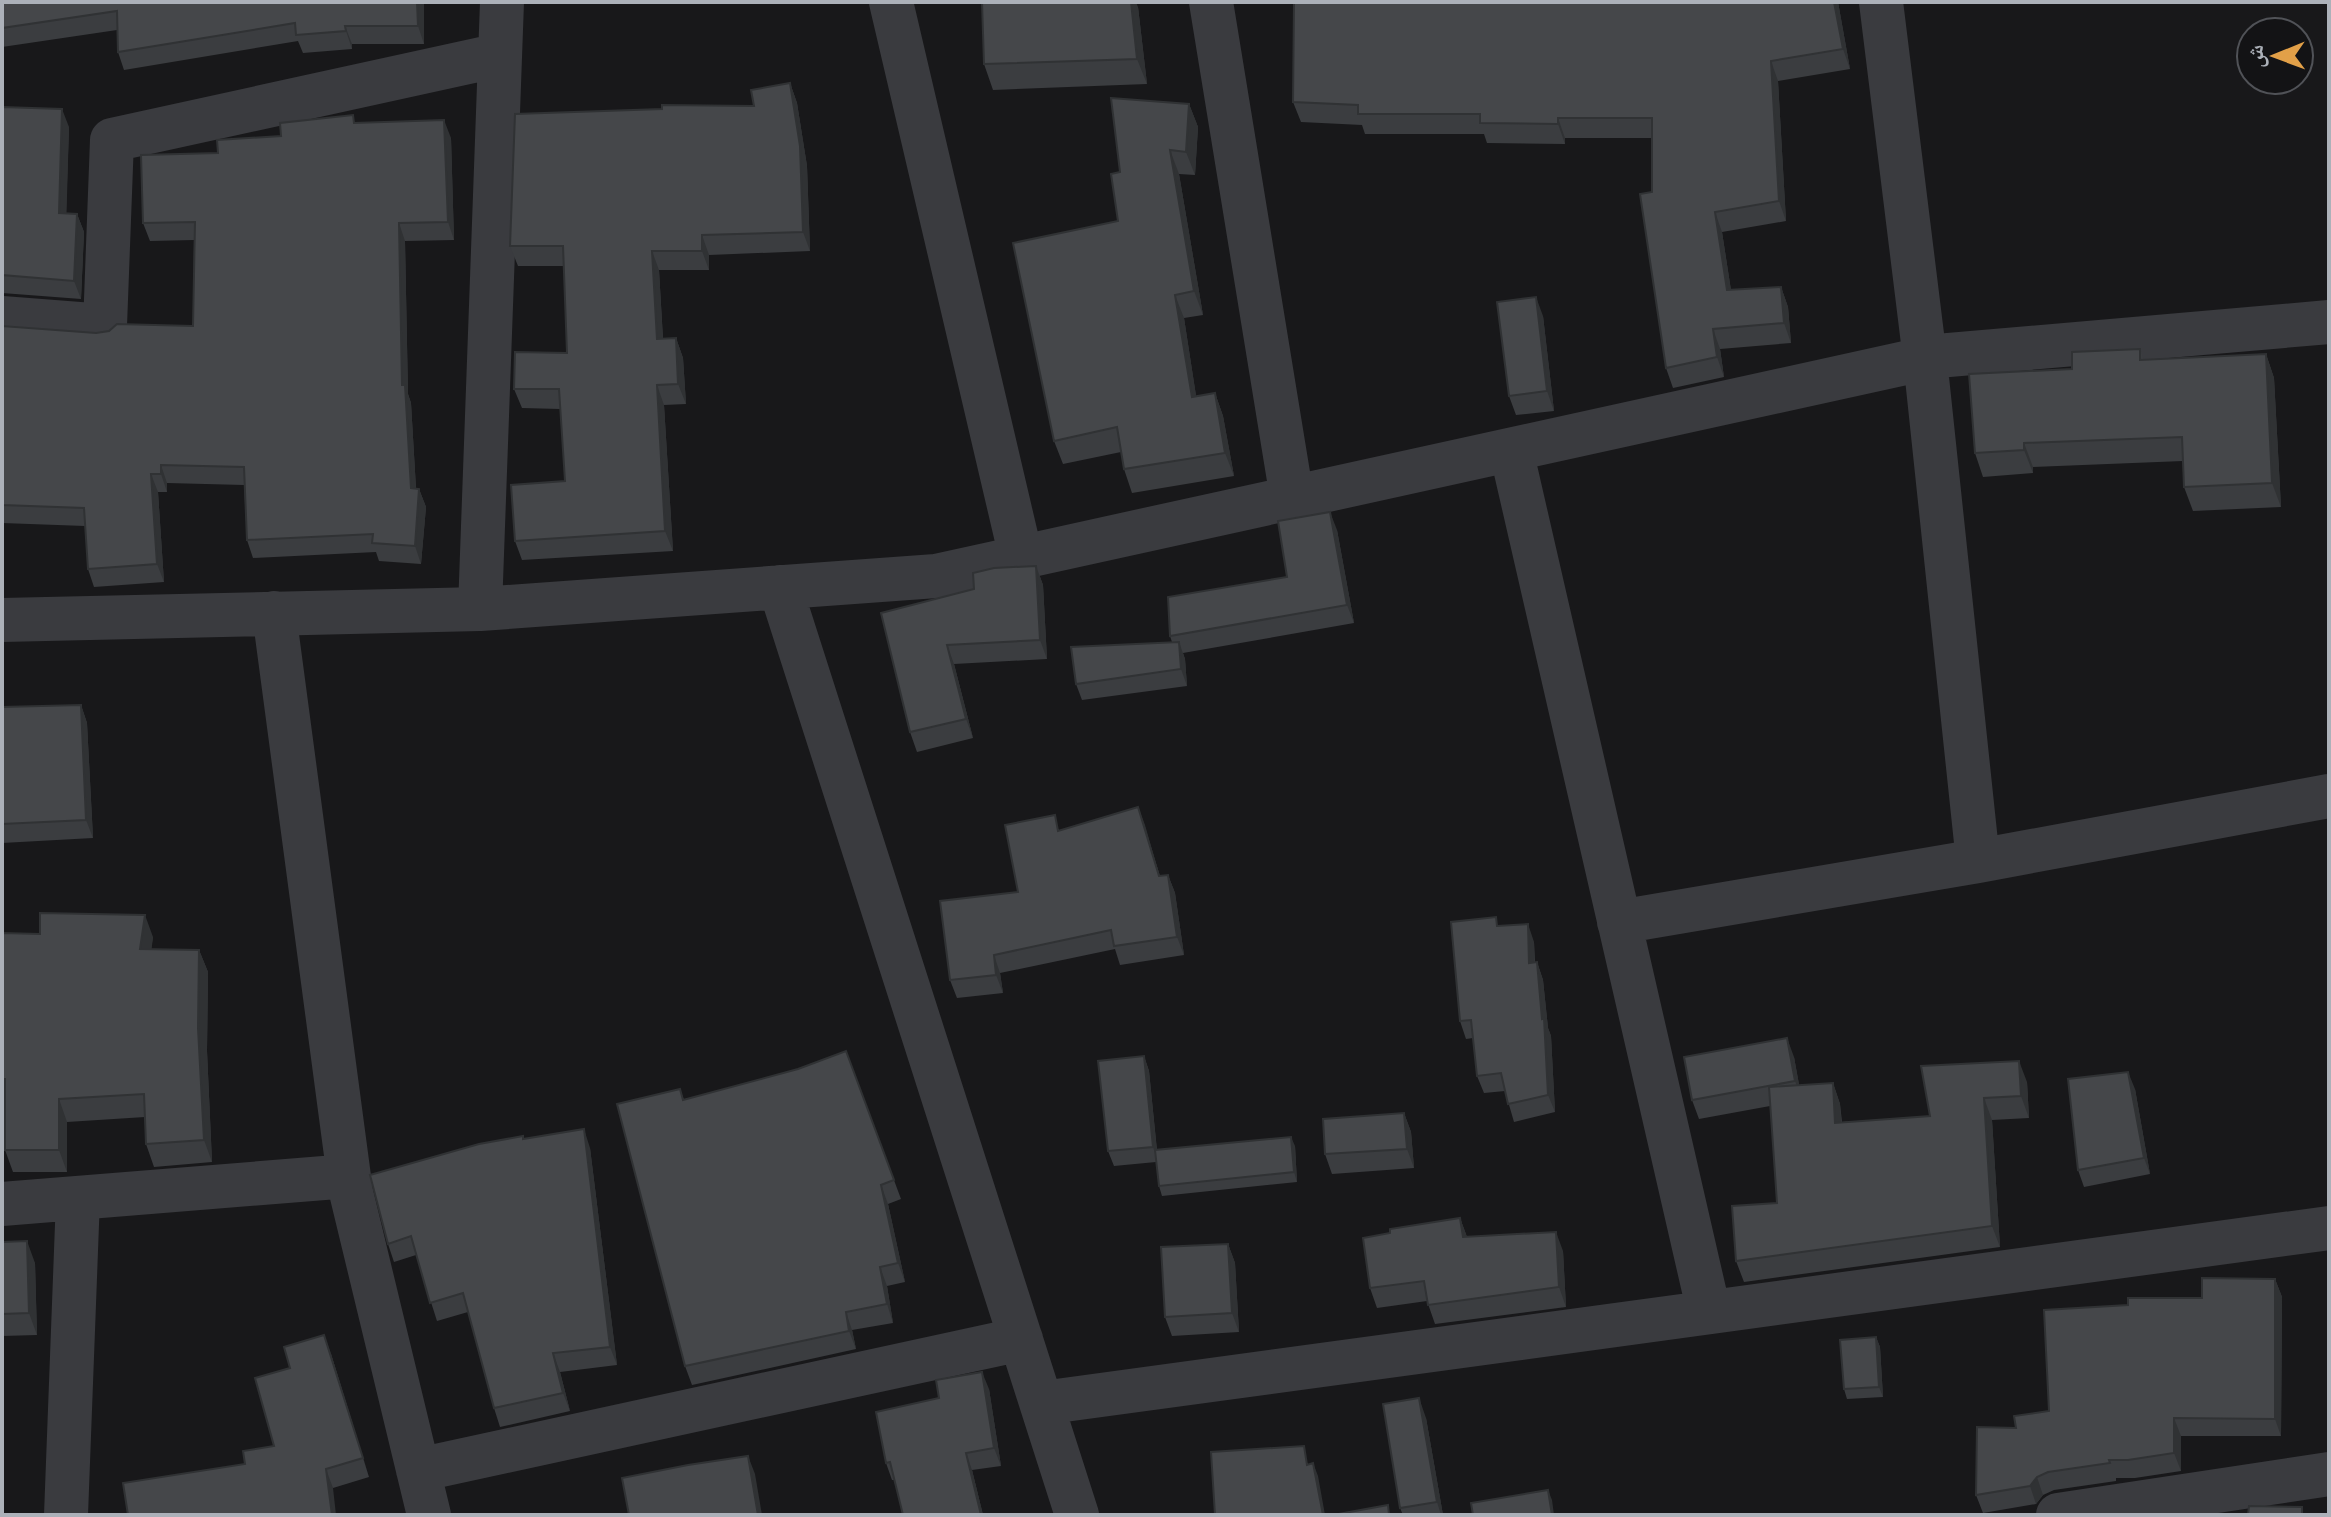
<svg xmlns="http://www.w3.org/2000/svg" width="2331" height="1517" font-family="'Roboto Condensed','Noto Naskh Arabic',sans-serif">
<rect width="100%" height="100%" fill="#18181a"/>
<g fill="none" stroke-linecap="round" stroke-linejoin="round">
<path stroke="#3a3b3f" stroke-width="44" d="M891,2L1021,557
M1211,2L1292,498
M1881,2L1925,359L1978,861
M2,318L105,326L112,140L500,55
M1511,450L1709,1312
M780,587L1077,1515
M480,609L502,2
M274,613L351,1192L429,1515
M2,620L480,609L936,576L1937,356L2329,322
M1619,922L1978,861L2329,796
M2,1204L349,1176
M1042,1403L2329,1228
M418,1470L1021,1339
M66,1515L78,1198
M2058,1515L2329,1474"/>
</g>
<path fill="#3b3d40" d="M2,2H424V44H352V49L303,53L298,41L124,70L118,52L117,30L2,47Z
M1294,2H1838L1850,69L1778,81L1786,221L1722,232L1731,290L1781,287L1788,307L1791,343L1720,349L1724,377L1673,388L1666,368L1652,192V138H1565V144L1487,143L1484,134H1365L1362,125L1301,122L1293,102Z
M1138,7L1147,84L993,90L984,64Z
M790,83L797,103L807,166L810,251L709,255V270H659L663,338H676L683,358L686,404L664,405L673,551L522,560L515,541L565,481L560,409L522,408L514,389L567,353L564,266H518L510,246L754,106Z
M1189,104L1198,127L1195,175L1179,174L1203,315L1184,318L1196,396L1215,393L1223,416L1234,476L1132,493L1124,469L1121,452L1063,464L1054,441L1118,221L1120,172Z
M2,107L69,127L66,213L77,214L84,232L81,299L2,293Z
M356,123L451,138L454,240L405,241L408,394L411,403L416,488L419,489L426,507L421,564L379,561L376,552L253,558L247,540L244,485L167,483V492H158L164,582L94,587L88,569L85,526L2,523V326L96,333L193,326L194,240L150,241L143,223L218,153L281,136Z
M1543,316L1554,411L1516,415L1509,396Z
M2140,349L2144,360L2266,354L2274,378L2281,507L2193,511L2184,487L2183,461L2033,467V473L1983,477L1975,453L2072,369Z
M1337,530L1354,623L1183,653L1185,659L1187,686L1082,700L1076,684L1172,642L1170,636L1287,577Z
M1036,566L1043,585L1047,659L954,664L973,738L917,752L910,732L881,613L974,589Z
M81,705L87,723L93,838L2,843V707Z
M1138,807L1160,876L1168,875L1175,893L1184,955L1120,965L1115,949L1000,973L1003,993L957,998L950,980L1018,892L1060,830Z
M1499,926L1534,942L1535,962H1537L1543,980L1548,1028L1551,1036L1555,1112L1514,1122L1505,1091L1484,1093L1477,1076L1473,1038L1466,1039L1460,1021Z
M2,933L153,937L151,949L199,950L208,972L207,1051L212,1162L154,1167L146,1144L145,1117L67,1122V1172H13L5,1150V1101H2Z
M846,1051L901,1199L888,1204L905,1282L887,1286L893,1323L852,1330L856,1349L692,1385L685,1366L680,1089L684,1100L798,1069Z
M1144,1056L1149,1071L1157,1150L1295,1146L1297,1182L1162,1196L1159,1186L1156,1162L1114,1166L1108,1151Z
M1794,1057L1799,1085L1833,1083L1840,1104L1842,1122L1930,1116L2027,1082L2029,1118L1992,1120L2000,1247L1744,1282L1736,1261L1777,1203L1770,1106L1699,1119L1692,1100Z
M2135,1089L2150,1174L2084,1187L2078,1170Z
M1404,1113L1411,1132L1414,1168L1332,1174L1325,1154Z
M524,1139L590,1148L617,1365L560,1372L570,1411L500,1427L494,1408L468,1312L437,1321L416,1255L394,1262L388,1244Z
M1460,1218L1467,1237L1563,1251L1566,1307L1435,1324L1427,1301L1377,1308L1370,1288L1390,1233Z
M2,1242L35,1263L37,1335L2,1336Z
M1228,1244L1235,1263L1239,1332L1172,1336L1165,1317Z
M2275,1279L2282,1297L2281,1436H2181V1471L2135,1478H2116V1481L2054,1490L2043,1495L2036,1504L1983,1513L1976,1495L2016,1428L2049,1411L2128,1305L2202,1298Z
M1876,1337L1880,1347L1883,1397L1847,1399L1844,1389Z
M331,1354L369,1477L333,1488L245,1464L274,1446L290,1368Z
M989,1389L1001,1466L972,1470L983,1515H903L894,1480H892L886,1463Z
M1426,1418L1443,1515H1403L1400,1508Z"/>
<path fill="#303234" d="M417,2H424V44L418,26Z
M1131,2H1136L1138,7L1147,84L1137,59Z
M1834,2H1838L1850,69L1843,49Z
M345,26L352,44V49L346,31Z
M1771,61L1778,81L1786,221L1779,201Z
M790,83L797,103L807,166L810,251L803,232Z
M1189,104L1198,127L1195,175L1186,152Z
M62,109L69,127L66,231L59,213Z
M1558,118L1565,138V144L1558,124Z
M444,120L451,138L454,240L448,222Z
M1170,150L1179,174L1203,315L1194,291Z
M1715,212L1722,232L1734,310L1727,290Z
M77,214L84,232L81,299L74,281Z
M399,223L405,241L408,394L411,403L417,506L411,488L402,385Z
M702,235L709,255V270L702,251Z
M652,251L659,270L664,359L657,339Z
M1781,287L1788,307L1791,343L1784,323Z
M1175,295L1184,318L1200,421L1192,397Z
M1536,297L1543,316L1554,411L1547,391Z
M1713,329L1720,349L1724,377L1717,357Z
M676,338L683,358L686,404L678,384Z
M2266,354L2274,378L2281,507L2272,483Z
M657,385L664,405L673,551L665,531Z
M1215,393L1223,416L1234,476L1225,453Z
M2024,443L2033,467V473L2024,450Z
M161,465L167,483V492L161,474Z
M151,474L158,492L164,582L157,564Z
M419,489L426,507L421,564L415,546Z
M1330,512L1337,530L1354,623L1347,605Z
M1036,566L1043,585L1047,659L1040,640Z
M1179,642L1185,659L1187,686L1181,669Z
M947,645L954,664L973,738L966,719Z
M81,705L87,723L93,838L86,820Z
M1138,807L1145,825L1165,895L1159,876Z
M1168,875L1175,893L1184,955L1177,937Z
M145,915L153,937L149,971L140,949Z
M1528,924L1534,942L1535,980L1529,963Z
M199,950L208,972L207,1051L212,1162L204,1140L198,1028Z
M994,955L1000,973L1003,993L996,975Z
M1537,962L1543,980L1548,1028L1551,1036L1555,1112L1548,1095Z
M1787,1038L1794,1057L1802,1100L1795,1081Z
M1144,1056L1149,1071L1158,1162L1153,1147Z
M2019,1061L2027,1082L2029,1118L2021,1096Z
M2128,1072L2135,1089L2150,1174L2144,1158Z
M1833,1083L1840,1104L1843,1144L1835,1123Z
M1984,1098L1992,1120L2000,1247L1992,1226Z
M59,1099L67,1122V1172L59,1150Z
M1404,1113L1411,1132L1414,1168L1407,1149Z
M584,1129L590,1148L617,1365L610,1347Z
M1291,1137L1295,1146L1297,1182L1294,1172Z
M881,1185L888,1204L905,1282L898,1263Z
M1460,1218L1467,1237H1463Z
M1556,1232L1563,1251L1566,1307L1559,1287Z
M27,1241L35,1263L37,1335L29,1313Z
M1228,1244L1235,1263L1239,1332L1232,1313Z
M880,1267L887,1286L893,1323L887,1304Z
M2275,1279L2282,1297L2281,1436L2275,1419Z
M846,1312L852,1330L856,1349L849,1331Z
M324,1335L331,1354L369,1477L363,1458Z
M1876,1337L1880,1347L1883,1397L1879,1387Z
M553,1353L560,1372L570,1411L563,1393Z
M982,1372L989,1389L1001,1466L994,1448Z
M1419,1398L1426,1418L1443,1515H1441L1437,1502Z
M2174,1418L2181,1436V1471L2174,1453Z
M966,1453L972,1470L983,1515H981Z
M748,1456L755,1474L762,1515H758Z
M1313,1463L1318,1476L1325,1515H1323Z
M326,1469L333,1488L336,1515H332Z
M2037,1477L2043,1495L2036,1504L2030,1486Z
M1548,1490L1552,1500L1554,1515H1552Z"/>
<path fill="#45474a" stroke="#303234" stroke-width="2" d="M2,2H417L418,26H345L346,31L296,35L295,23L118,52L117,11L2,28Z
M982,2H1131L1137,59L984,64Z
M1294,2H1834L1843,49L1771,61L1779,201L1715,212L1727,290L1781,287L1784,323L1713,329L1717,357L1666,368L1640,194L1652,192V118H1558V124L1480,123V114H1358V105L1293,102Z
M790,83L800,146L803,232L702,235V251H652L657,339L676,338L678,384L657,385L665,531L515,541L511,485L565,481L559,389H514L515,352L567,353L563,246H510L515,114L662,109V105L754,106L751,90Z
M1111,98L1189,104L1186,152L1170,150L1194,291L1175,295L1192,397L1215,393L1225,453L1124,469L1117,427L1054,441L1013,243L1118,221L1111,174L1120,172Z
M2,107L62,109L59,213L77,214L74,281L2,275Z
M353,115L354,123L444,120L448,222L399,223L402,385H405L411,488L419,489L415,546L372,543L373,534L247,540L244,467L161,465V474H151L157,564L88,569L84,508L2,505V326L96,333L109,331L117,324L193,326L195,222L143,223L141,155L218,153L217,140L281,136L280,123Z
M1536,297L1547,391L1509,396L1497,302Z
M2140,349V360L2266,354L2272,483L2184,487L2182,437L2024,443V450L1975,453L1969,374L2072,369V352Z
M1330,512L1347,605L1170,636L1168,597L1287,577L1278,521Z
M1036,566L1040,640L947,645L966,719L910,732L881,613L974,589L973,573L994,568Z
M1179,642L1181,669L1076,684L1071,647Z
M81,705L86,820L2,824V707Z
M1138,807L1159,876L1168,875L1177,937L1114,946L1111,930L994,955L996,975L950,980L940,901L1018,892L1005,825L1055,815L1058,831Z
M40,913L145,915L140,949L199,950L198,1028L204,1140L146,1144L144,1094L59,1099V1150H5V1079H2V933L40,934Z
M1496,917L1497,926L1528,924L1529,963L1537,962L1542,1019L1544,1018L1548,1095L1508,1104L1501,1073L1477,1076L1471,1020L1460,1021L1451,922Z
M1787,1038L1795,1081L1692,1100L1684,1057Z
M846,1051L894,1180L881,1185L898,1263L880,1267L887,1304L846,1312L849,1331L685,1366L617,1104L680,1089L683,1100L798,1069Z
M1144,1056L1153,1147L1108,1151L1098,1061Z
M2019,1061L2021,1096L1984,1098L1992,1226L1736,1261L1732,1206L1777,1203L1769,1087L1833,1083L1835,1123L1930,1116L1921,1066Z
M2128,1072L2144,1158L2078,1170L2068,1079Z
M1404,1113L1407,1149L1325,1154L1323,1119Z
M584,1129L610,1347L553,1353L563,1393L494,1408L463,1293L430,1303L411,1236L388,1244L370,1175L479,1144L523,1136V1139Z
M1291,1137L1294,1172L1159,1186L1155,1150Z
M1460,1218L1463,1237L1556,1232L1559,1287L1428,1305L1424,1281L1370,1288L1363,1238L1390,1233V1229Z
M27,1241L29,1313L2,1314V1242Z
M1228,1244L1232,1313L1165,1317L1161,1247Z
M2202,1278L2275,1279V1419L2174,1418V1453L2128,1460H2109L2110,1463L2048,1472L2037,1477L2030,1486L1976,1495L1977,1427L2016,1428L2014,1416L2049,1411L2044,1310L2128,1305V1298H2202Z
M324,1335L363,1458L326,1469L332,1515H128L123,1483L245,1464L243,1451L274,1446L255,1378L290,1368L284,1347Z
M1876,1337L1879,1387L1844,1389L1840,1340Z
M982,1372L994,1448L966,1453L981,1515H903L890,1462L886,1463L876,1412L939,1398L936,1380Z
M1419,1398L1437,1502L1400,1508L1383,1404Z
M1304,1446L1307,1465L1313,1463L1323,1515H1215L1211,1452Z
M748,1456L758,1515H629L622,1478L688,1465Z
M1548,1490L1552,1515H1473L1471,1503Z
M1388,1505L1389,1515H1333Z
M2249,1506L2302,1507V1515H2248Z"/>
<rect width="2331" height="1517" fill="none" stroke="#acb1b9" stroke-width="8"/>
<g transform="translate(2275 56) rotate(269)"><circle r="38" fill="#131315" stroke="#505257" stroke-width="2"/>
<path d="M0-6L14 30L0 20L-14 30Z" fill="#e2a048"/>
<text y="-12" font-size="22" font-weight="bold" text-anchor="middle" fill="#acb1b9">ش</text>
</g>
</svg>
